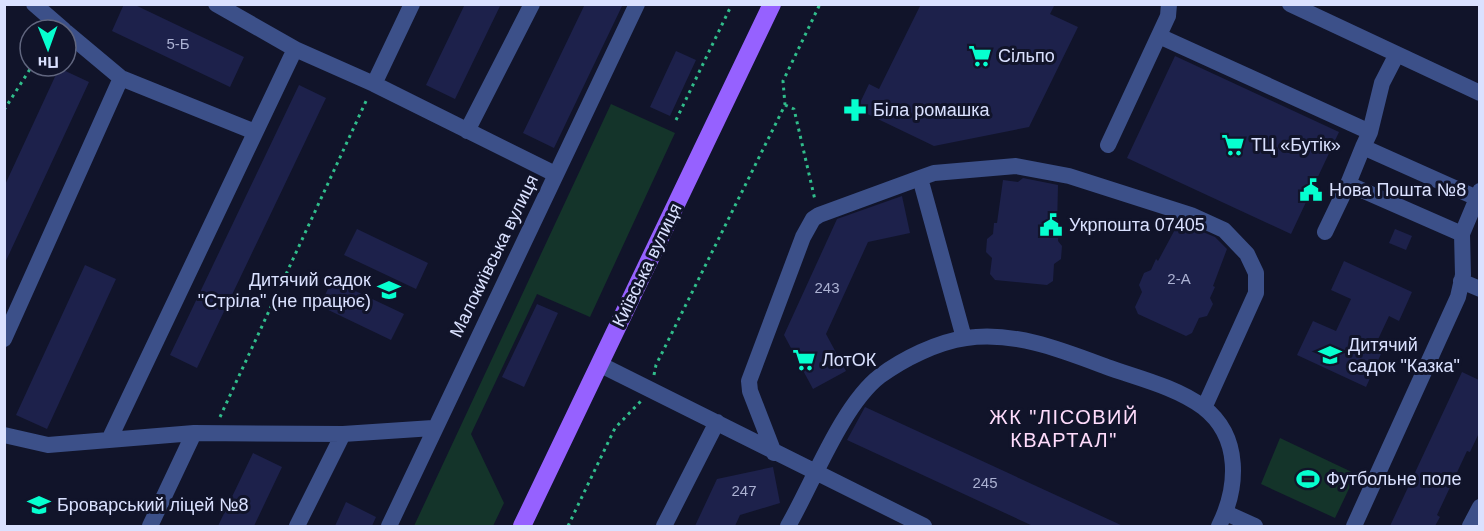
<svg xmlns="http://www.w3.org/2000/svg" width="1484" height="531" font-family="Helvetica,sans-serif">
<rect width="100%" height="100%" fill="#11142a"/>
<path fill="#14342a" d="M611,104L675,133L590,317L537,294L471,434L504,503L493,526H414Z
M1280,438L1356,474L1335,518L1261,484Z"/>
<path fill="#1d214b" d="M124,4H133L244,57L230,87L112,31Z
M465,4H501L455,99L426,85Z
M585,4H623L554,148L523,133Z
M921,4H1055L1050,14L1078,27L1029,127L934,146L857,109L869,84L879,89Z
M676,51L696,60L670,116L650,107Z
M1175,56L1339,132L1291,234L1127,158Z
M59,68L89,82L4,265V187Z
M299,85L326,98L197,368L170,355Z
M1023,178L1058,185L1057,229H1059L1058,241L1062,246L1061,259L1054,264L1053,281L1047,285L995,280L990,274L992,258L986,252L987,239L993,234L994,223H997L1003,180L1018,182Z
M902,196L910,233L868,242L826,334L846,371L813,389L784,335L837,219Z
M1179,222L1215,237L1227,249L1213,286L1215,287L1210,298L1213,304L1207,316L1199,318L1192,333L1186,336L1138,314L1135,307L1142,292L1139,285L1144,273L1151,270L1156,259L1158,261Z
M357,229L428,263L416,289L344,255Z
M1395,229L1412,236L1406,250L1389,243Z
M1344,261L1412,292L1399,321L1389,316L1373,350L1381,354L1366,387L1297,355L1313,321L1336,331L1351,299L1331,290Z
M85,265L116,279L47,429L16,415Z
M332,280L404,314L391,340L320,306Z
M537,304L558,313L524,387L502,377Z
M1462,372L1479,380V433L1470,452L1467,451L1437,515L1440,517L1435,526H1390Z
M865,407L1123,526H1033L847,440Z
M253,453L282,467L254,526H218Z
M773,467L780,503L740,515L735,526H695L717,479Z
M346,502L376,517L372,526H335Z"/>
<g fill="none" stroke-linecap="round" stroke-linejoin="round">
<path stroke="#30bd8b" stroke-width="3" stroke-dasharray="3 4.5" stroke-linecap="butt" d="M785,105L794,109L815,200
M4,110L32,66
M676,120L732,4
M654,375L656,365L785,105L783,81L820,4
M220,417L367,99
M568,526L615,428L641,401"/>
<path stroke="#3c5089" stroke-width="16" d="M34,4L64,30
M216,4L295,49
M1290,4L1480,93
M66,32L121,78
M1159,36L1370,132
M1397,54L1382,83L1370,132L1363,147L1477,198
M374,84L412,4
M467,131L532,4
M1108,145L1168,16L1169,4
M920,178L964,338
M1348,184L1363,147
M1325,232L1348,184L1462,234
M1461,281L1480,289
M4,339L121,78L255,132
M599,364L924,526
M4,435L48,445L194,433L343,434L433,428
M109,440L295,49L374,84L555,174
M774,453L750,391L749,381L803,237L813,219L819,215L920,178L934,173L1016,166L1069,176L1191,215L1224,230L1247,254L1256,273V293L1204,408
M1226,513L1255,526
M150,526L194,433
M297,526L343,434
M389,526L637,4
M664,526L717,422
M788,526C812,485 842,405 880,376C903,359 937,342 966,338C1015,331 1062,350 1107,367C1138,378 1176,387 1203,407C1242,437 1238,488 1219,526
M1354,526L1458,297L1463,275L1462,234L1480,191
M1470,526L1480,507"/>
<path stroke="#9661ff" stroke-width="18" d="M522,526L772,4"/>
</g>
<defs>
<g id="supermarket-bare" transform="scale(1.8)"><path d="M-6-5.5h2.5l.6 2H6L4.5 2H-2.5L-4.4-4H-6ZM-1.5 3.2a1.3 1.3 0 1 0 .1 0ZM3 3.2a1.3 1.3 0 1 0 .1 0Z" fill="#06ffcf" stroke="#11142a" stroke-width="2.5" paint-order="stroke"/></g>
<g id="pharmacy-bare" transform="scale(1.8)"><path d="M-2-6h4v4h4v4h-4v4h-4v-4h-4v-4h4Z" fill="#06ffcf" stroke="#11142a" stroke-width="2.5" paint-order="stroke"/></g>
<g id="civic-bare" transform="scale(1.8)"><path d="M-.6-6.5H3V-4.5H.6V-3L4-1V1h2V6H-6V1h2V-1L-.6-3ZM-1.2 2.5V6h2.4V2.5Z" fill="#06ffcf" stroke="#11142a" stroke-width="2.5" paint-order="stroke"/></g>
<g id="school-bare" transform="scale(1.8)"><path d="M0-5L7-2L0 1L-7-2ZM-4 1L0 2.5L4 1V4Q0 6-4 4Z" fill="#06ffcf" stroke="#11142a" stroke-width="2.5" paint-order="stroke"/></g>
<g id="stadium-bare" transform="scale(1.8)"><path d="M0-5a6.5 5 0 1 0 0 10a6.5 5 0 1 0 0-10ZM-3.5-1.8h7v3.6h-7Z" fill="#06ffcf" stroke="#11142a" stroke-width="2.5" paint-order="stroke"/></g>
</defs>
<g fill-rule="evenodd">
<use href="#supermarket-bare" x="980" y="56"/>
<use href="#pharmacy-bare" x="855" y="110"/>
<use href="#supermarket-bare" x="1233" y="145"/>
<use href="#civic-bare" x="1311" y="190"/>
<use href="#civic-bare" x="1051" y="225"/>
<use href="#school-bare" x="389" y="290"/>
<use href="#school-bare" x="1330" y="355"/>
<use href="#supermarket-bare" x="804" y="360"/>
<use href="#stadium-bare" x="1308" y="479"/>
<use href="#school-bare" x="39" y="505"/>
</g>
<g text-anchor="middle" stroke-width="6" stroke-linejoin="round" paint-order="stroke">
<g font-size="15" fill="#abb1d2">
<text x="178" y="49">5-Б</text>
<text x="1179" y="284">2-А</text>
<text x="827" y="293">243</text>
<text x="985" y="488">245</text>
<text x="744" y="496">247</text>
</g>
<g font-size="18" fill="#dae1ff" stroke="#11142a" text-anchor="start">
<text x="998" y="62">Сільпо</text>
<text x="873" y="116">Біла ромашка</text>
<text x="1251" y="151">ТЦ «Бутік»</text>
<text x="1329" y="196">Нова Пошта №8</text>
<text x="1069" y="231">Укрпошта 07405</text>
<text x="371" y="286" text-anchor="end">Дитячий садок<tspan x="371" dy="21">"Стріла" (не працює)</tspan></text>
<text x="1348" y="351">Дитячий<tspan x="1348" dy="21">садок "Казка"</tspan></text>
<text x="822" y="366">ЛотОК</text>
<text x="1326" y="485">Футбольне поле</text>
<text x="57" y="511">Броварський ліцей №8</text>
</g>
<g font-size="18" fill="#dae1ff" stroke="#11142a">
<text transform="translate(494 256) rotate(-64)" y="6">Малокиївська вулиця</text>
<text transform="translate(647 265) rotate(-64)" y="6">Київська вулиця</text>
</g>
<g font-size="20" letter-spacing="1.5" fill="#ffdcfc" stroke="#11142a">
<text x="1064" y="424">ЖК "ЛІСОВИЙ<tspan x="1064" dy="23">КВАРТАЛ"</tspan></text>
</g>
</g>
<rect width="1484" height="531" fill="none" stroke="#dae1ff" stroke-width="12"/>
<g transform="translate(48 48) rotate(179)"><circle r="28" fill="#11142a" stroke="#61667f" stroke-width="1.5"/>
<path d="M0-4.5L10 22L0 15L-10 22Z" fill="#06ffcf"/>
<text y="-9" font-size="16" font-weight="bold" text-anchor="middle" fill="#dae1ff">Пн</text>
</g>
</svg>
